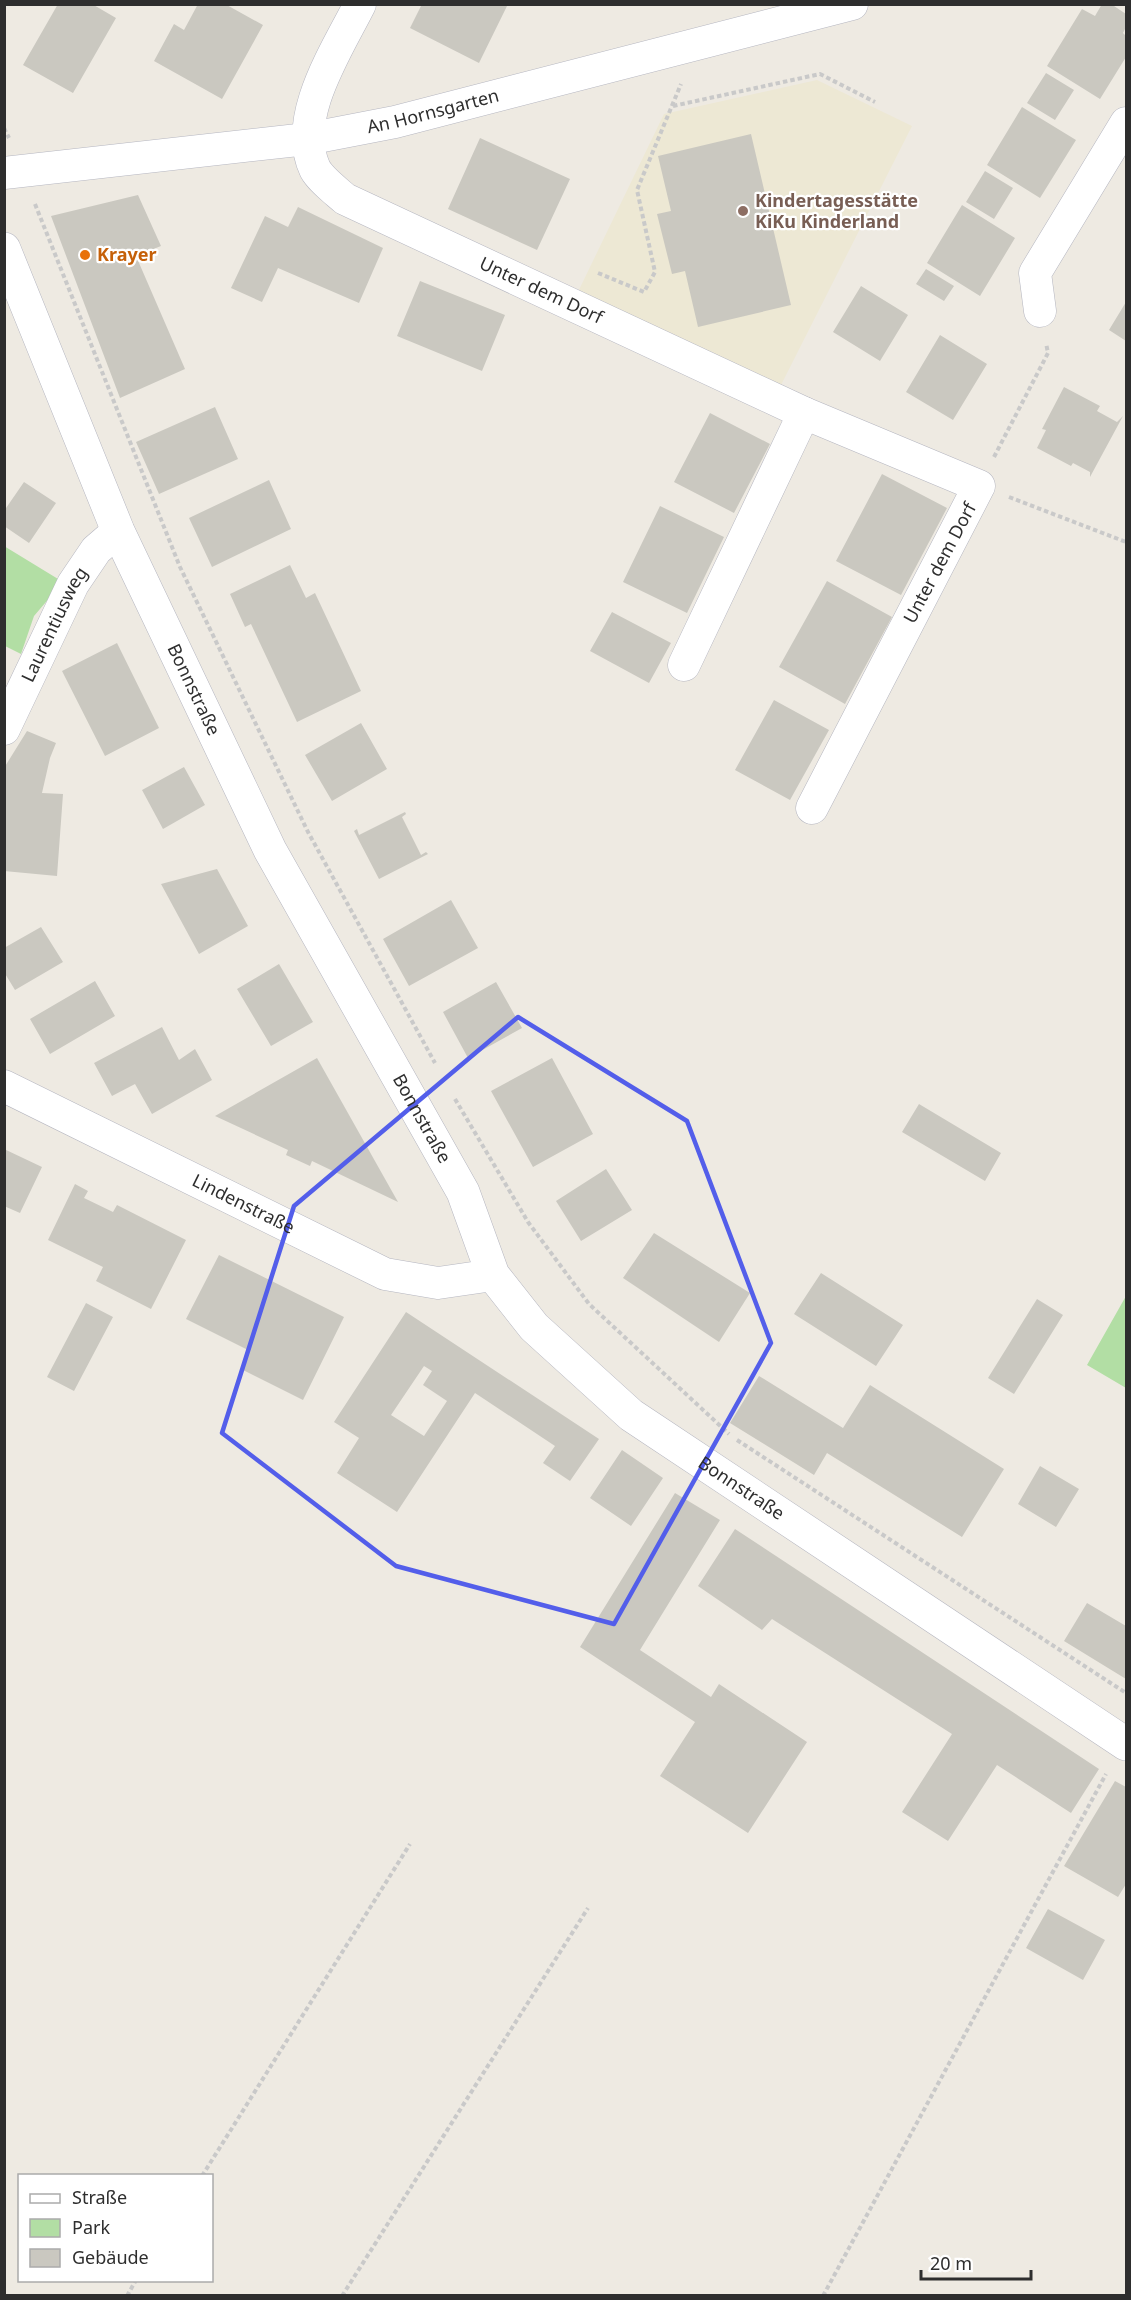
<svg xmlns="http://www.w3.org/2000/svg" width="1131" height="2300" font-family="'Noto Sans',sans-serif">
<rect width="100%" height="100%" fill="#eeeae2"/>
<path fill="#ede8d4" d="M817,80L912,126L780,387L576,296L664,114Z"/>
<path fill="#b2dea4" d="M4,546L63,582L34,616L21,654L5,646Z
M1126,1296V1388L1087,1365Z"/>
<path fill="#cac8c0" fill-rule="evenodd" d="M58,4H92L116,18L73,93L23,65Z
M198,4H225L263,25L222,99L154,61L174,24L184,30Z
M422,4H508L479,63L410,28Z
M1102,4H1111L1126,14V27L1123,33L1126,36V57L1100,99L1047,66L1082,9L1095,16Z
M1046,73L1074,90L1055,120L1027,103Z
M1022,107L1076,140L1040,198L987,165Z
M751,134L791,305L698,327L685,271L672,274L657,214L671,211L658,156Z
M480,138L570,179L537,250L448,209Z
M985,171L1013,188L994,219L966,202Z
M138,195L161,246L136,256L185,369L120,398L51,216Z
M962,205L1015,238L980,296L927,263Z
M298,207L383,248L359,303L278,268L262,302L231,288L265,216L288,227Z
M926,269L954,286L944,301L916,284Z
M420,281L505,315L482,371L397,336Z
M861,286L908,315L880,361L833,332Z
M1126,302V341L1109,330Z
M940,335L987,364L953,420L906,392Z
M1064,387L1100,406L1097,411L1117,422L1123,416L1090,477V472L1073,463L1071,466L1037,448L1046,430L1042,429Z
M215,407L238,459L159,494L136,442Z
M710,413L770,444L734,513L674,482Z
M882,474L947,508L901,595L836,561Z
M269,480L291,529L212,567L189,518Z
M24,482L56,503L29,543L4,526V511Z
M660,506L724,537L687,613L623,582Z
M290,565L306,598L315,593L361,691L297,722L251,624L245,627L230,594Z
M827,581L892,617L845,704L779,667Z
M612,612L671,643L649,683L590,651Z
M117,643L159,728L105,756L62,671Z
M774,700L829,730L790,800L735,770Z
M361,723L387,769L332,801L305,755Z
M27,731L56,743L50,758L42,793L63,794L57,876L4,871V768Z
M184,767L205,805L163,829L142,790Z
M405,812L406,814L402,817L421,855L426,852L428,854L379,879L354,831L357,829L359,835Z
M217,869L248,926L199,954L161,884Z
M451,900L478,948L409,986L383,939Z
M41,927L63,962L15,990L4,972V948Z
M279,964L313,1022L271,1046L237,989Z
M95,981L115,1016L50,1054L30,1019Z
M496,982L522,1028L468,1058L443,1012Z
M162,1027L179,1060L195,1049L212,1080L152,1114L135,1084L112,1096L94,1063Z
M317,1058L398,1202L312,1161L310,1166L286,1155L288,1150L215,1116Z
M552,1058L593,1134L533,1167L491,1091Z
M919,1104L1001,1153L985,1181L902,1132Z
M4,1149L42,1167L20,1213L4,1206Z
M606,1169L632,1210L581,1241L556,1201Z
M75,1184L88,1191L84,1198L113,1212L117,1205L186,1240L151,1309L96,1281L103,1267L48,1240Z
M654,1233L750,1293L719,1342L623,1278Z
M219,1255L344,1317L303,1400L241,1369L250,1351L186,1319Z
M821,1273L903,1325L876,1366L794,1314Z
M1037,1299L1063,1315L1014,1394L988,1378Z
M86,1303L113,1317L74,1391L47,1377Z
M406,1312L599,1439L570,1481L543,1463L555,1446L475,1393L397,1512L337,1473L359,1438L334,1422ZM424,1366L432,1371L423,1385L447,1401L424,1436L391,1415Z
M759,1376L843,1428L870,1385L1004,1469L962,1537L827,1453L814,1475L730,1423Z
M622,1450L663,1478L631,1526L590,1498Z
M1040,1466L1079,1489L1056,1527L1018,1504Z
M675,1493L720,1520L640,1650L711,1697L719,1684L807,1742L748,1833L660,1776L695,1722L580,1647Z
M735,1529L1099,1769L1071,1813L997,1765L948,1841L902,1812L952,1734L772,1619L762,1630L698,1586Z
M1087,1603L1126,1626V1679L1064,1641Z
M1115,1781L1126,1787V1884L1118,1897L1064,1866Z
M1048,1909L1105,1940L1083,1980L1026,1948Z"/>
<g fill="none" stroke-linecap="round" stroke-linejoin="round">
<g stroke="#b5b6c0" stroke-width="33">
<g id="street">
<path id="s1" d="M360,4C337,50 291,118 315,169C321,180 336,191 345,199L804,413L979,486L812,808"/>
<path id="s2" d="M4,173L307,139L395,122L852,4"/>
<path d="M1040,311L1035,273L1126,123"/>
<path d="M684,665L804,413"/>
<path id="s3" d="M4,729L73,584L96,550L118,531"/>
<path id="s4" d="M4,1086L385,1274L438,1283L493,1275"/>
</g>
</g>
<g stroke="#b5b6c0" stroke-width="34">
<g id="secondary">
<path id="s5" d="M4,249L118,531L270,850L463,1192L493,1275L534,1327L631,1415L1126,1744"/>
</g>
</g>
<path stroke="#c9c9c9" stroke-width="4" stroke-dasharray="4.5 3" stroke-linecap="butt" d="M673,106L820,74L875,102
M4,128L9,138
M35,204L180,567L308,832L435,1063
M598,273L644,292L655,272L637,190L681,84
M994,457L1048,353L1046,343
M1009,497L1126,542
M455,1099L528,1222L589,1304L729,1434
M737,1440L1126,1693
M202,2176L410,1844
M127,2296L136,2280
M342,2296L588,1908
M823,2296L1106,1774"/>
<use href="#street" stroke="#fff" stroke-width="32"/>
<use href="#secondary" stroke="#fff" stroke-width="33"/>
</g>
<path fill="none" stroke="#535eea" stroke-width="4.5" stroke-linejoin="round" d="M518,1017L687,1121L771,1343L614,1624L396,1566L222,1433L294,1206Z"/>
<circle fill="#8d6e63" stroke="#fff" stroke-width="2" cx="743" cy="211" r="6"/>
<circle fill="#e8710a" stroke="#fff" stroke-width="2" cx="85" cy="255" r="6"/>
<g text-anchor="middle" stroke-width="4.5" stroke-linejoin="round" paint-order="stroke">
<g font-size="18" fill="#2e2e2e" stroke="#fff">
<text dy="6" stroke="none"><textPath href="#s2" startOffset="434">An Hornsgarten</textPath></text>
<text dy="6" stroke="none"><textPath href="#s1" startOffset="436">Unter dem Dorf</textPath></text>
<text transform="translate(940 563) rotate(-62)" y="6">Unter dem Dorf</text>
<text dy="6" stroke="none"><textPath href="#s3" startOffset="116">Laurentiusweg</textPath></text>
<text dy="6" stroke="none"><textPath href="#s5" startOffset="480">Bonnstraße</textPath></text>
<text dy="6" stroke="none"><textPath href="#s5" startOffset="966">Bonnstraße</textPath></text>
<text dy="6" stroke="none"><textPath href="#s4" startOffset="267">Lindenstraße</textPath></text>
<text dy="6" stroke="none"><textPath href="#s5" startOffset="1468">Bonnstraße</textPath></text>
</g>
<g font-size="18" font-weight="bold" fill="#785e54" stroke="#fff" text-anchor="start">
<text x="755" y="207">Kindertagesstätte<tspan x="755" dy="21">KiKu Kinderland</tspan></text>
</g>
<g font-size="18" font-weight="bold" fill="#c56008" stroke="#fff" text-anchor="start">
<text x="97" y="261">Krayer</text>
</g>
</g>
<rect width="1131" height="2300" fill="none" stroke="#2e2e2e" stroke-width="12"/>
<rect x="18" y="2174" width="195" height="108" fill="#ffffff" stroke="#ababab" stroke-width="1.5"/>
<rect x="30" y="2194" width="30" height="9" fill="#ffffff" stroke="#ababab" stroke-width="1.5"/>
<text x="72" y="2204" font-size="18" fill="#2e2e2e">Straße</text>
<rect x="30" y="2219" width="30" height="18" fill="#b2dea4" stroke="#ababab" stroke-width="1.5"/>
<text x="72" y="2234" font-size="18" fill="#2e2e2e">Park</text>
<rect x="30" y="2249" width="30" height="18" fill="#cac8c0" stroke="#ababab" stroke-width="1.5"/>
<text x="72" y="2264" font-size="18" fill="#2e2e2e">Gebäude</text>
<path d="M921 2270v9h110v-9" fill="none" stroke="#2e2e2e" stroke-width="3"/>
<text x="930" y="2270" font-size="18" fill="#2e2e2e" stroke="#ffffff" stroke-width="4.5" paint-order="stroke">20 m</text>
</svg>
